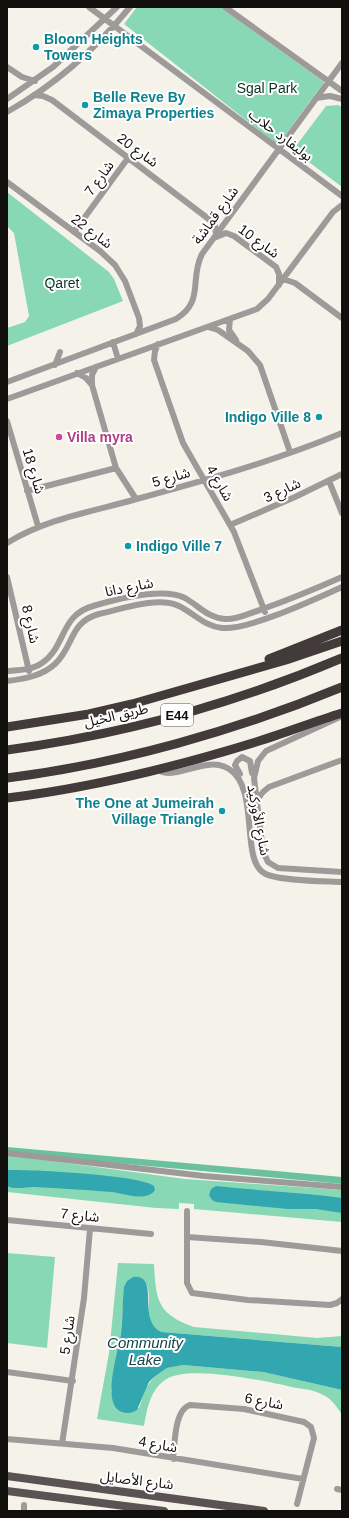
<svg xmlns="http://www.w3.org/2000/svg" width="349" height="1518" font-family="Helvetica,'Noto Sans Arabic',sans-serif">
<rect width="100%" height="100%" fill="#f5f3e9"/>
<path fill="#89d8b5" d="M137,7H220L324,82L278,145L124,24Z
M338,105L342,107V187L293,150L326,106Z
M7,192L109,272L114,279L123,301L7,346V328L25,322L29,316L14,233L7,226Z
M7,1155L185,1179L342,1190V1222L194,1209V1204L179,1203V1209L156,1208L7,1192Z
M7,1253L55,1257L47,1348L7,1343Z
M118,1263L154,1264C156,1300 157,1314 194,1327L317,1338L342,1336V1347L162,1332C138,1322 158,1293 142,1278L136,1277L127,1281L124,1290L121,1332L111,1392L139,1408L146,1388L154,1377L167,1368L183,1365L263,1372L342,1390V1415C336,1405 330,1397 319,1393C311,1389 300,1389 292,1387C264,1381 188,1364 165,1380C150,1390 147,1410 144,1426L97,1419L109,1353Z"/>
<path fill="#6ac19d" d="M7,1147L342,1177V1184L7,1153Z"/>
<path fill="#32a7af" d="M7,1170C27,1169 143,1175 154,1186L155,1190C146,1203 124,1193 111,1192C86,1190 60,1188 34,1187C25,1187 16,1190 7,1186Z
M216,1186C258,1191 300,1192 342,1198V1213L316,1209H288L216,1202L212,1200L209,1195L211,1189Z
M133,1277C161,1273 136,1322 162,1332L342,1347V1390L263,1372L183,1365L167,1368L154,1377L149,1382L137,1410C132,1413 128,1414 122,1412C100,1405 119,1350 121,1333C123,1318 122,1302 124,1287L127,1281Z"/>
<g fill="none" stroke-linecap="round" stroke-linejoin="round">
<path stroke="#9f9a9a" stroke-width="6" d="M89,7L342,196
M225,7L342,91
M7,67L22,77L35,81
M34,95L43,96L52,100L210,220L215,226L216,234
M316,98L330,96L342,99
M7,99L53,67L117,7
M7,112C55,85 95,50 130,7
M7,182L100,251L115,265L125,281L139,318L140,326L136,334
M74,232L128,158
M214,238L226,233L234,236L276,267L279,274V285
M283,279L295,283L342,318
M230,319L229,330L236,340
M208,327L218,330L248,351L260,365L290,452
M113,342L118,359
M158,344L155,351L154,360L183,443L234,532L265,612
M55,365L60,352
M96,367L92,375V385L116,468L136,499
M77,373L86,378L92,385
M7,382L176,319C205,301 189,279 202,254L342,63
M7,399L257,309L268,299L333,212L342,205
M7,421L38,526
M329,481L342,513
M27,491L116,468
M230,525L295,497L342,474
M7,543C46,519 90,512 133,500C203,481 275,461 342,433
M7,577L29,671
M7,671C19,670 32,670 42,663C66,647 60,615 93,606C117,599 163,587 185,598C199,606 208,618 225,619C237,620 249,613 260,610C288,600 315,589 342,577
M7,681C24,679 42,676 55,664C74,647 69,622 99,614C122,609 158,596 179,606C195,614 204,626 222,628C250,630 315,599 342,587
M342,716L266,751L258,761L254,778L263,851L268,862L278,868L342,872
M156,769C176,783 205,754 229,769C260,788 240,859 264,873C276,881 325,881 342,882
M240,774L235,765L237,761L242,757L250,761L252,773
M256,801L263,792L269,787L342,760
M7,1153L204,1176L342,1187
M187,1211V1283L192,1293L248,1300L330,1305L337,1303L342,1299
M7,1220L151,1234
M187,1237L261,1242L342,1251
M7,1372L73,1381
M7,1439L113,1448L303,1479
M62,1444L84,1298L90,1229
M173,1459C175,1444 174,1410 190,1405L244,1409L304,1422L311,1427L314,1438L297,1504
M337,1489L342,1490
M24,1511V1505"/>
<path stroke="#5b5253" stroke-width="8" d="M7,1476L264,1511
M7,1491L164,1511"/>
<path stroke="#433a3a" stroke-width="9" d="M269,659L342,630
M7,727L89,714L132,704L286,660L342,641
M7,750C121,735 236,703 342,658
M7,778C119,764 238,730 342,687
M7,798C91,788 175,767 256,742C285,733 313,722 342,713"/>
</g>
<g fill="#0f9aa8" stroke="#fff" stroke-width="1.5">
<circle cx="36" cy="47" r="4"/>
<circle cx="85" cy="105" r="4"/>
<circle cx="319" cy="417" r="4"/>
<circle cx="128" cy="546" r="4"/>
<circle cx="222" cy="811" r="4"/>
</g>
<circle fill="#d1479c" stroke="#fff" stroke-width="1.5" cx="59" cy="437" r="4"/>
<g text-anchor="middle" stroke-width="4" stroke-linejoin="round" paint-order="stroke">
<rect fill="#fff" stroke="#585754" stroke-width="1" x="161" y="704" width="32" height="22" rx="3"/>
<g font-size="13" font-weight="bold" fill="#100f0b">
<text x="177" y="720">E44</text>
</g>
<g font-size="14" font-weight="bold" fill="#0d838f" stroke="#fff" text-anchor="start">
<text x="44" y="44">Bloom Heights<tspan x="44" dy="16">Towers</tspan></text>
<text x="93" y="102">Belle Reve By<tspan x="93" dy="16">Zimaya Properties</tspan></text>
<text x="311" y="422" text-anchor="end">Indigo Ville 8</text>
<text x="136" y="551">Indigo Ville 7</text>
<text x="214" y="808" text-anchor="end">The One at Jumeirah<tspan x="214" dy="16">Village Triangle</tspan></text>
</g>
<g font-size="14" fill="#0a3324" stroke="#fff">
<text x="267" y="93">Sgal Park</text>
<text x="62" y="288">Qaret</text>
</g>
<g font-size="14" fill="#100f0b" stroke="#fff">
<text transform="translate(281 135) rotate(37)" y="5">بوليفارد حلاب</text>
<text transform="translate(138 150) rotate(36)" y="5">شارع 20</text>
<text transform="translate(99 178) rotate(-54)" y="5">شارع 7</text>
<text transform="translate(215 215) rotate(-54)" y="5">شارع قماشة</text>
<text transform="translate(92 231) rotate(37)" y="5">شارع 22</text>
<text transform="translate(259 241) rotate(36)" y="5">شارع 10</text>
<text transform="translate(34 471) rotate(73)" y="5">شارع 18</text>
<text transform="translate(171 477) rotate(-16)" y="5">شارع 5</text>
<text transform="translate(220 483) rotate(60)" y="5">شارع 4</text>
<text transform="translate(282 490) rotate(-25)" y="5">شارع 3</text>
<text transform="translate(129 587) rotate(-11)" y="5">شارع دانا</text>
<text transform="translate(31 624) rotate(77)" y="5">شارع 8</text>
<text transform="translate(116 715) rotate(-13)" y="5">طريق الخيل</text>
<text transform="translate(259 820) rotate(79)" y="5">شارع الأوركيد</text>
<text transform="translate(80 1215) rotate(6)" y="5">شارع 7</text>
<text transform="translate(67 1335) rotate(-82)" y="5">شارع 5</text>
<text transform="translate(264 1401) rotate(11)" y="5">شارع 6</text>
<text transform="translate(158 1444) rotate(10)" y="5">شارع 4</text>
<text transform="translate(137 1480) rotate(7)" y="5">شارع الأصايل</text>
</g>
<g font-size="14" font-weight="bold" fill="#b23c85" stroke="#fff" text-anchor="start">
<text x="67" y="442">Villa myra</text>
</g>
<g font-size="15" font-style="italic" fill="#134549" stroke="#fff">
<text x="145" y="1348">Community<tspan x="145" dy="17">Lake</tspan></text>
</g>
</g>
<rect width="349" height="1518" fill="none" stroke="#100f0b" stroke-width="16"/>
</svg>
